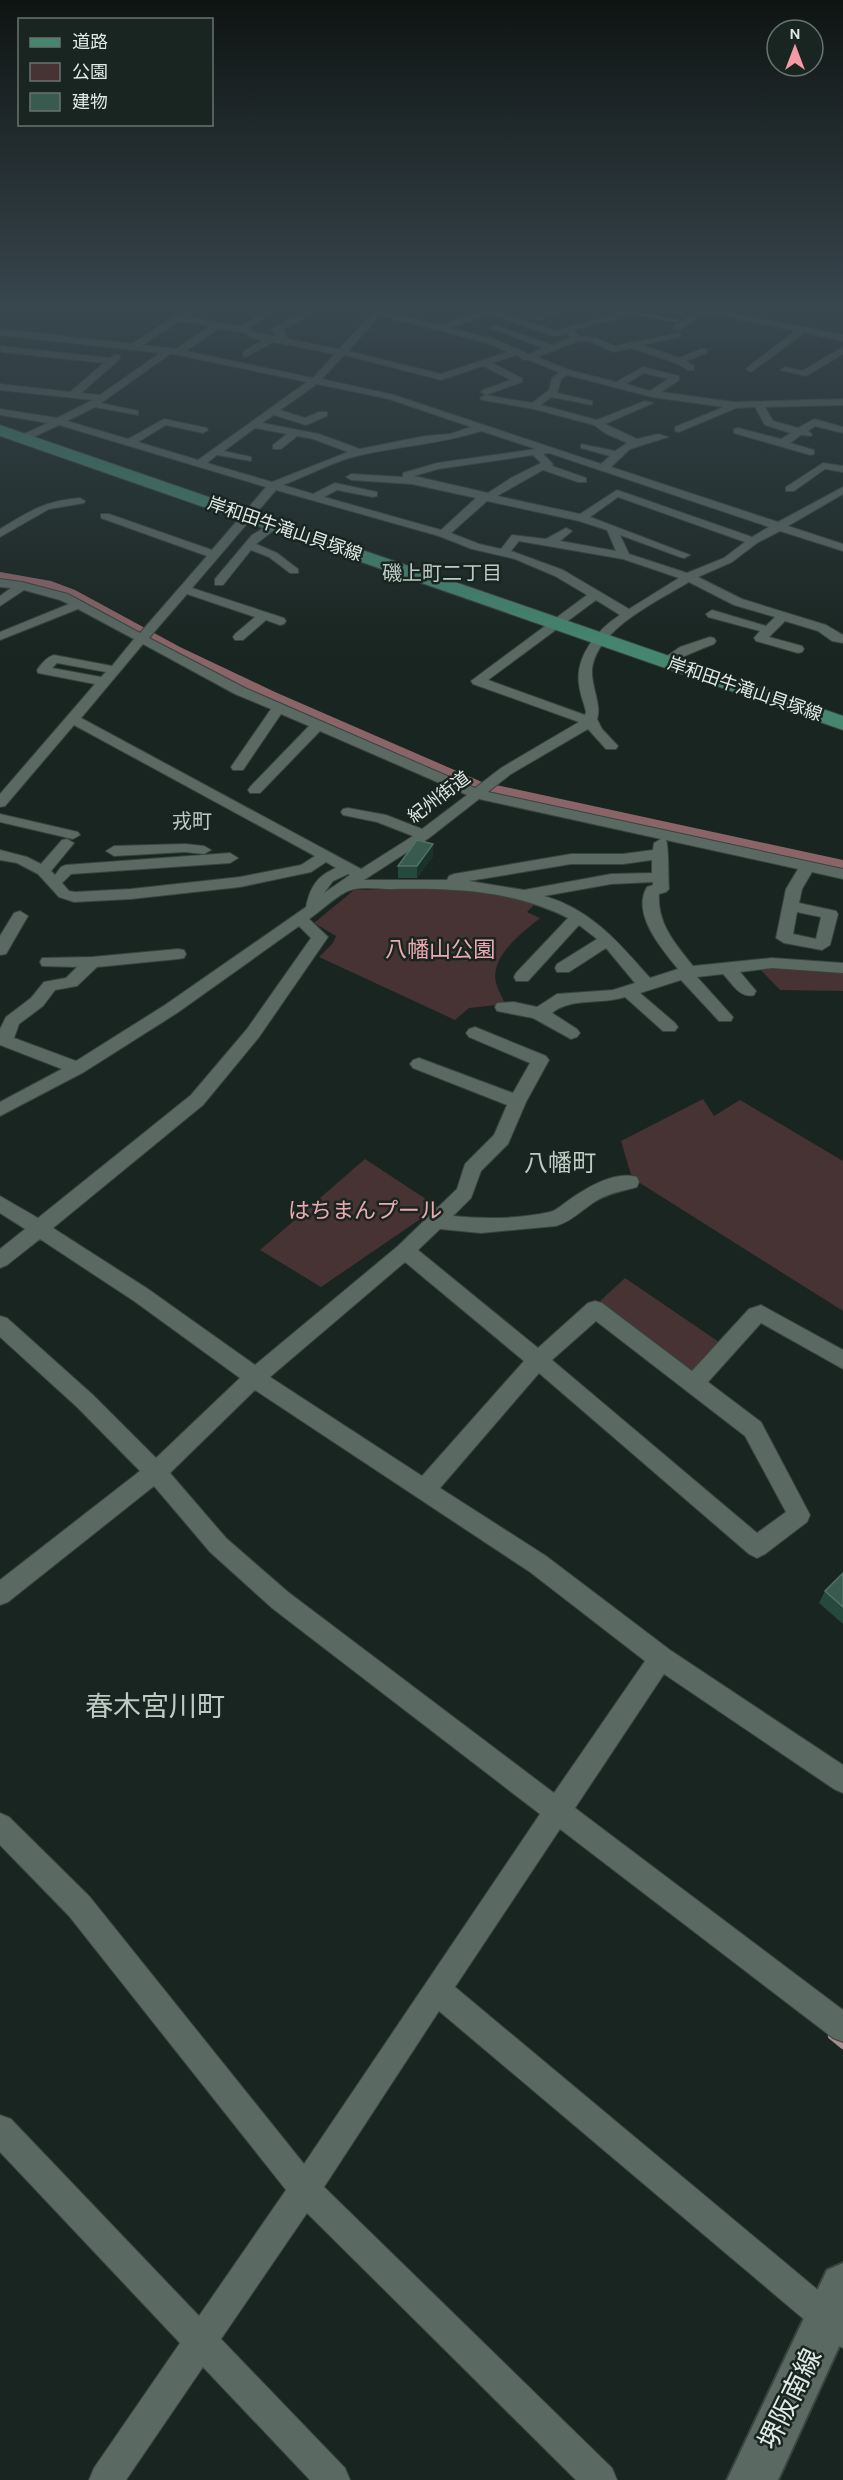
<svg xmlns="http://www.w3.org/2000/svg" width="843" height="2480" font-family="Karla,'Noto Sans JP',sans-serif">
<rect width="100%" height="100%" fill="#192520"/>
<path fill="#473234" d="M466,887L483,888L535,904L527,912L540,918C522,933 487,958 497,986C499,992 503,998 505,1004L469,1008L455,1020L319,957L333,943L336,936L314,923L354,890Z
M758,967L843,970V991L780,990Z
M703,1099L714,1116L740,1100L843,1161V1311L632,1178L621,1141Z
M365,1159L438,1207L321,1287L260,1250Z
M625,1278L719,1342L692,1375L600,1301Z"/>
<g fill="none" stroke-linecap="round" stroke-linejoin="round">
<path stroke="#a48c8e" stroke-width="3" d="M608,308L623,311
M629,312L683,322"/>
<path stroke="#a48c8e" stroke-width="8" d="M832,2036L843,2045"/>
<path fill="#8b6468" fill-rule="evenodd" d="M0,572L51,581L75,590L180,647L275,692L482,782L843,860V874L467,792L261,700L166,655L61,598L41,590L0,582Z"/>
<g stroke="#39433f" stroke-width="2">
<path id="minor" d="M271,308H280L249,328L255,333L278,337L272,330L273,328L311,308H321L283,330L288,339L339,349L373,313L360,308H386L384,311L440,325L493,308H504L499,311L556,331L614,314L625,308H635L620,318L573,330L580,336L597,338L614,346L680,333V337L642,345L679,358L701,349H707V353L686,361L694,366V370H688L676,363L631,348L613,352L592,342L578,341L537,357L569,370L616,382L643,367L679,376V380L661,392L734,402L843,399V405L765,407L773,421L798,428L814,419L843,427V433L815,426L808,431L812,434L811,436L801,435L790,443L814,450V454L810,455L734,433V429L738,428L781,439L791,433L765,425L755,407L736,408L679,432L675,431V427L724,407L652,397L567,375L561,379L557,393L592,401V405L551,397L541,405L597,420L645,401L653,403L605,424L637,439L658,434L668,437L630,449L611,467L778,522L843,487V494L788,526L843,544V551L780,531L757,543L732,562L698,577L742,599L826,625L843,635V643L832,641L818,631L785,621L769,637L802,646L804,649L802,652L798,653L756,641L754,638L760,631L708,617L706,614L712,610L766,626L775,617L734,605L689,582C658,601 596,629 592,670C591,686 602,706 597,719L602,729L618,746L616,749H606L588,729L511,774L488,792L843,869V879L812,872L802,889L799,903L836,911L838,914L830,945L822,950L784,943L776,938L786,889L798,869L666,840C669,847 668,878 669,889L666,892L659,894C657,924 676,945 693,966L772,958L843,963V973L772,968L740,972L756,991L754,995C740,999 732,983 723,974L697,977L733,1017L731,1021H719L681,980L640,993L675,1023L678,1027L675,1031H663L625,997C601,1005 571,997 552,1013L577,1029L580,1033L577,1037L571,1039L533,1018L497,1011L495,1007L497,1003L514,1002L537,1007L557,994L613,990L635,983L606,948L569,972H557L555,968L557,964L597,939L579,925L528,981H516L514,977L516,973L568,918C512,890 454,888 392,889C380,889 362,886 351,890C339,893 320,912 309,919L328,937L259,1037L203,1105L53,1228L148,1289L255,1365L398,1246L457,1189L465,1164L494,1135L507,1105L413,1068L410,1064L413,1060L419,1058L513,1093L530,1063L469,1037L466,1033L469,1029L475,1027L546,1056L549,1060L526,1102L508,1144L481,1171L471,1198L453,1216C484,1219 519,1219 550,1212C556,1211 563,1204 569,1200C586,1188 615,1170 637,1177L639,1182L637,1187C623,1191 609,1193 596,1201C583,1209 571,1222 556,1226L481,1233L440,1229L418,1250L538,1348L588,1303L595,1301L602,1303L692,1371L749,1309L761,1305L843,1350V1369L761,1323L708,1382L761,1422L810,1515L807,1522L765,1554L757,1558L749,1554L539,1373L440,1488L546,1556L670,1650L843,1765V1793L834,1789L664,1674L575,1808L843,2010V2042L833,2038L560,1829L455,1987L843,2311V2348L832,2343L439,2011L324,2187L612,2468L617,2480H576L307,2213L221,2339L345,2468L350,2480H310L203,2367L126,2480H89L94,2468L180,2343L0,2152V2115L11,2119L199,2316L286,2190L69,1916L0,1845V1813L9,1817L89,1896L304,2164L540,1814L272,1608L210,1552L154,1486L8,1602L0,1605V1580L140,1471L77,1407L0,1337V1316L7,1318L93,1395L156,1458L240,1378L134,1301L40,1239L7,1265L0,1268V1249L25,1229L0,1213V1196L38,1218L191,1095L247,1029L311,938L299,926L177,1013L84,1072L0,1116V1102L62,1069L0,1045V1029L6,1017L31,998L44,982L66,978L77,967L42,966L40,962L42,958L92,957L178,949L184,950L186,954L184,958L178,959L97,967L77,986L55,990L43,1006L19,1024L14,1038L76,1061L165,1005L306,907C310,887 317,876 336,868L326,862L311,872L240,887L131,899L74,902L59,897L38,874L17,863L0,860V850L27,857L41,864L62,840L67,839L74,843L51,871L55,875L61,867L66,865L230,853L238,858L230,863L71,874L62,883L69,891L75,892L131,889L240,877L301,865L315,856L74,725L5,806L0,807V794L95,684L38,673L37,670C41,664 47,657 54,655L112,666L134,639L78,609L0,640V632L69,604L60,600L24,590L0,606V596L11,588L0,587V579L22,582L68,594L140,633L207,556L101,518V514H109L212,550L266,487L59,425L27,440H19V436L48,423L0,415V409L57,418L93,400L0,390V384L70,392L104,363L1,352L0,346L110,358L114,355H120V359L81,393L100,395L160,353L0,335V329L132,344L184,310L191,312L186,317L240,326ZM490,314L552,336L567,334L571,337L552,345L497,326L490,328L543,348L529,354L493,339L450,328ZM380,315L487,343L508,352L441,374L348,351ZM179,321L210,326L176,349L143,345ZM220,328L246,333L249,337L263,340L243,352V356L246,357L273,342L335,354L313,378L186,351ZM170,354L178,355L307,382L198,460L138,442L166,425L203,433L208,430L207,428L164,419L128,439L67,421L95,407L138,415V411L101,403ZM344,355L441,380L483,366L511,380L483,390L481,392L486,395L522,382V378L492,363L517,355L523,360H529L559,372L552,378L549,390L532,403L485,395L480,398L482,400L534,409L594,425L605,433L627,443L615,451L581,444V448L610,456L601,464L394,395L322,379ZM644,373L668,379L650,391L626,384ZM317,384L389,399L471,427L450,434L425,436L360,449L319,434L262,423L274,415L306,425L327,416V412H319L305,418L280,410ZM255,428L287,434L273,445V449H281L297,436L313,439L348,452L272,482L207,463L217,455L251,461V457L224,451ZM481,431L536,449L437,463L403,473V477L351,474L346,477L351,480L412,484L476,498L441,530L324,497L337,490L373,497L377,496V492L335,483L313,494L283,485C307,476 332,462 357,456C399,446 441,444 481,431ZM549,453L769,527L752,537L617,490L580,514L497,496L543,470L578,482H586V478L552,466L553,464L543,454ZM533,455L541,463L511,478L488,493L414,476L438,469ZM276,490L439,536L472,549L515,559L555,576L587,595L471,681L473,684L579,722L501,768L475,788L245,688L149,638L187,594L255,617L235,634L233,637L235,640H243L266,620L280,625L284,624L286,621L284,618L192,588ZM618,497L745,542L724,558L687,573L629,554L620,535L680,557L684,558L690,555L590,517ZM487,501L579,521L607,530L616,551L560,541L572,531L566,528L546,539L512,535L501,549L479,544L451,533ZM519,541L623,559L679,578L629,609L563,570L511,551ZM596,600L620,615C598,629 575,656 579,684C580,694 584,703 586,712L585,715L488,680ZM143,644L235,694L271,709L231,767L233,770H243L281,714L309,726L250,787L248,790L250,793H260L320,731L467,795L422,829L386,815L348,808L343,809L341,812L343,815L377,822L413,836L361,869L81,718ZM57,663L106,672L101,677L52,668ZM479,799L661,839L654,843L653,850L623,854H571L454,874L449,876L447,880H364L429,838ZM652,860V873L611,874L524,890L469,881L571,864H623ZM348,874L350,875L324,893L333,881ZM653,882V885L647,887C631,914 662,949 678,969L650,978C619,943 591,909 544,896L611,884ZM797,912L821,917L816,939L793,934ZM405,1262L524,1361L422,1476L270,1377ZM596,1321L745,1436L786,1512L757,1533L552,1360ZM255,1390L530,1572L645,1661L554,1793L288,1592L226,1538L170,1473Z
M557,308H568L541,320L534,318Z
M696,308H710L843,335V341L804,333L751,372L746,369L748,367L795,331L706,312L680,330H674V326L698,310Z
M843,347V354L806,376L780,370L785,367L802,371Z
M823,463L843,466V472L825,469L794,491H786V487Z
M80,498L85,501L84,503L49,509L0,537V529C30,511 44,501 80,498Z
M274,522L278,523V527L256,544L277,553L298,569V573H290L269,557L251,550L223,585H215V579L252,535Z
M710,637L714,638L716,641L714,644C704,647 668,665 661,664L660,661L680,647Z
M0,814L78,832L80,835L73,839L0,822Z
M185,844L204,846L211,850L204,854L185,852L114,856L106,851L114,846Z
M20,911L28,916L6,954L0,955V936L14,913Z"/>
</g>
<g stroke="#39433f" stroke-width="4">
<path id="secondary" d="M843,2263V2338L778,2480H727L827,2270Z"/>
</g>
<g stroke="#39433f" stroke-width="2">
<path id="primary" d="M0,425L843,716V730L0,436Z"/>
</g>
<use href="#minor" fill="#5a6962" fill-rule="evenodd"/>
<use href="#secondary" fill="#5a6962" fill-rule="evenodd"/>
<use href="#primary" fill="#45866f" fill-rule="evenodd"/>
</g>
<path fill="#25493c" d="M433,844V856L417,878H398V866Z
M843,1573V1624L819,1603L825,1591Z"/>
<path fill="#183329" d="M433,844V856L417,878V866Z"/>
<path fill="#395a4e" stroke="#537166" stroke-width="1.5" d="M417,840L433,844L417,866H398Z
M843,1573V1607L825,1591Z"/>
<linearGradient id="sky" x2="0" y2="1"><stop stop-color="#0e1412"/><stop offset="0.47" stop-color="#38464e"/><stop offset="1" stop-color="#38464e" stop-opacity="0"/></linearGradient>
<rect width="843" height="655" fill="url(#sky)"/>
<g text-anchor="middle" stroke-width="5" stroke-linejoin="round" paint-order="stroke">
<g font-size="18" fill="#e0e9e5" stroke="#192520">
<text transform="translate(285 529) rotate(19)" y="6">岸和田牛滝山貝塚線</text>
<text transform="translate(745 689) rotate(19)" y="6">岸和田牛滝山貝塚線</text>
<text transform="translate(439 797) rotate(-37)" y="6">紀州街道</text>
</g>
<g font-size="20" fill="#bcccc5" stroke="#192520">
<text x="442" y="580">磯上町二丁目</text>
<text x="192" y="828">戎町</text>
</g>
<g font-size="22" fill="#eda9b0" stroke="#192520">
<text x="440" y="957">八幡山公園</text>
<text x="365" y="1218">はちまんプール</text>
</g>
<g font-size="24" fill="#bcccc5" stroke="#192520">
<text x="560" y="1171">八幡町</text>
</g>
<g font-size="27" fill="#e0e9e5" stroke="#192520">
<text transform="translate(790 2399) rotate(-64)" y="9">堺阪南線</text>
</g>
<g font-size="28" fill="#bcccc5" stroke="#192520">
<text x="155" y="1716">春木宮川町</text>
</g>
</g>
<rect x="18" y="18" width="195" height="108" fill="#192520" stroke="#69736f" stroke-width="1.5"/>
<rect x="30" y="38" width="30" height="9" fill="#45866f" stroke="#69736f" stroke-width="1.5"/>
<text x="72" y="48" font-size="18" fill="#e0e9e5">道路</text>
<rect x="30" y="63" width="30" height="18" fill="#473234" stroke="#69736f" stroke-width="1.5"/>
<text x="72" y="78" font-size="18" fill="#e0e9e5">公園</text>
<rect x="30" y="93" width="30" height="18" fill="#395a4e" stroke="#69736f" stroke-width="1.5"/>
<text x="72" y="108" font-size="18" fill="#e0e9e5">建物</text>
<g transform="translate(795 48)"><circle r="28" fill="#192520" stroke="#69736f" stroke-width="1.5"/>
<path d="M0-4.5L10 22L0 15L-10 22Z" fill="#f49aa4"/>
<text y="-9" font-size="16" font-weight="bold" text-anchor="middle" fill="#e0e9e5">N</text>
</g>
</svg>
